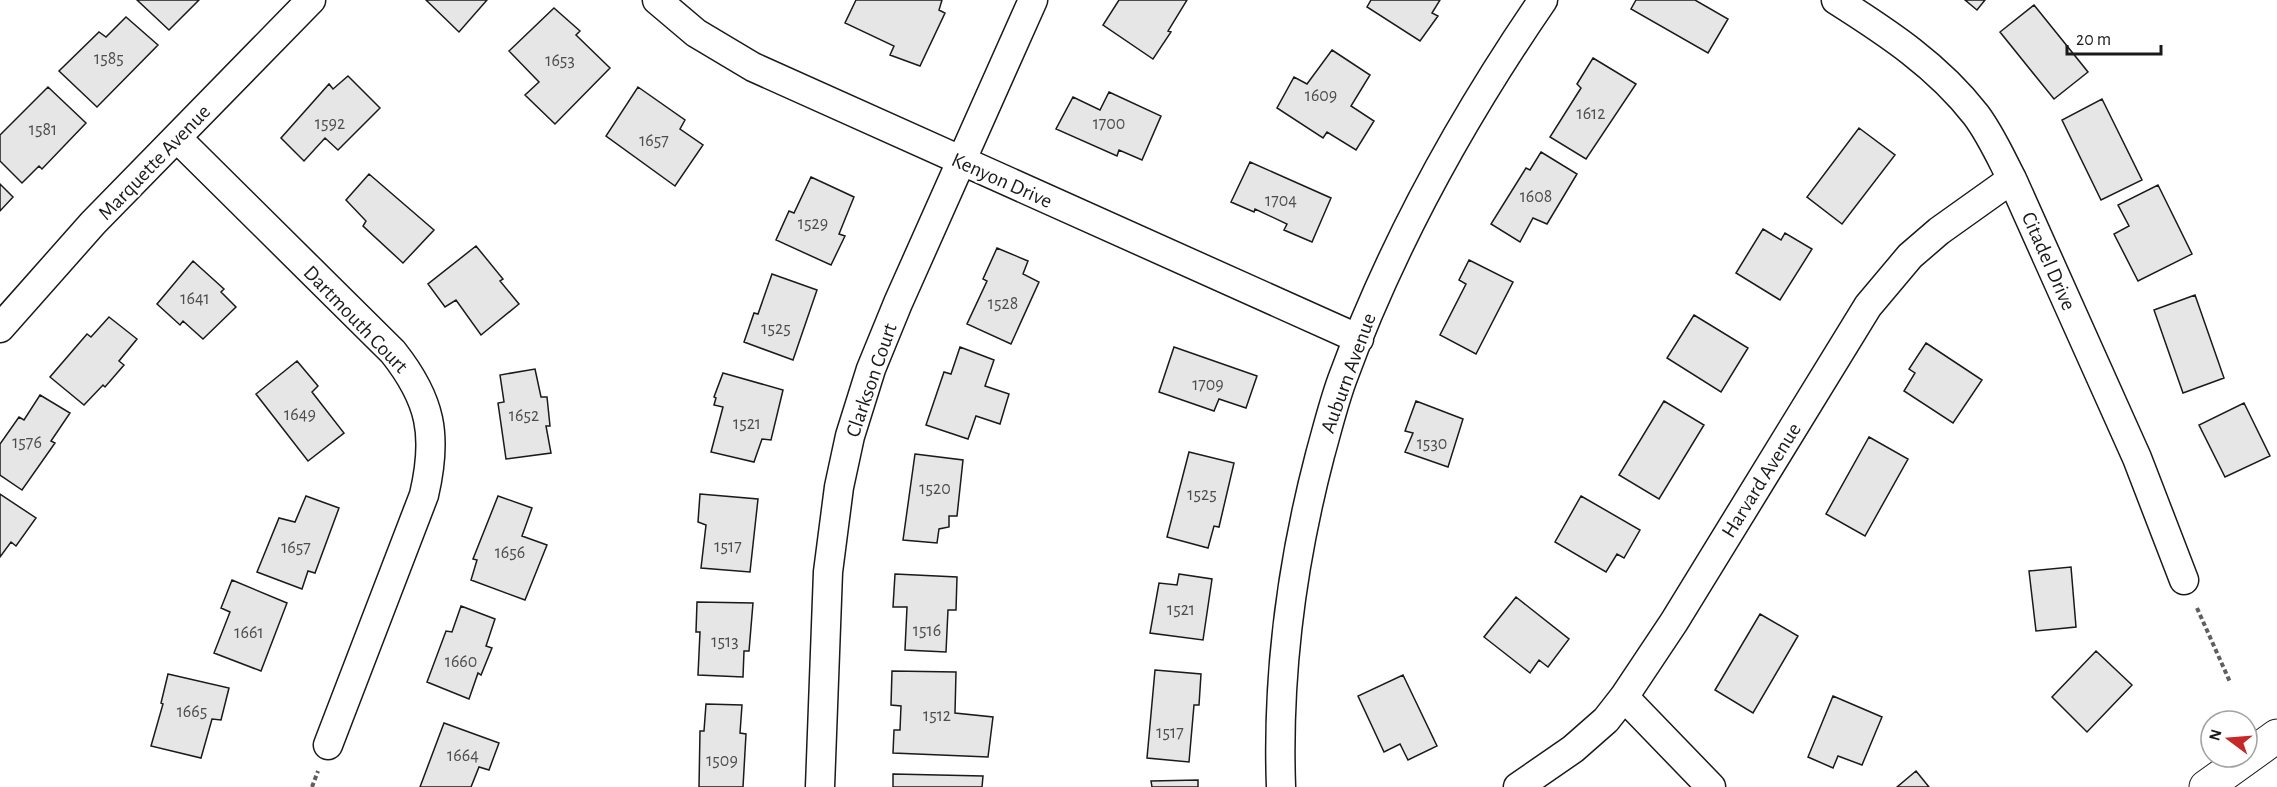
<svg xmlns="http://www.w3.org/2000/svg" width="2277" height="787" font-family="'Alegreya Sans',sans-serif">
<rect width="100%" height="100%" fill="#fff"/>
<path fill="#e6e6e6" stroke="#1a1a1a" stroke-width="1.5" d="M137,0H199L169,30Z
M426,0H487L459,32Z
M856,0H942L939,10L945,13L920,66L890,55L894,46L845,23Z
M1119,0H1187L1168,31L1171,32L1153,59L1103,25Z
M1371,0H1440L1432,13L1438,16L1420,41L1367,7Z
M1636,0H1695L1728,19L1708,53L1631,9Z
M1965,0H1985L1977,10Z
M2034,5L2088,72L2054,99L2000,32Z
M554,8L580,31L576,35L610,68L555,124L525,95L539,82L509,51Z
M126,17L158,45L97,107L59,71L99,32L106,37Z
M1332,50L1370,75L1351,106L1374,121L1356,150L1327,132L1323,138L1277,108L1294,77L1307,84Z
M1593,58L1636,84L1586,159L1550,137L1581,88L1577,84Z
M348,76L380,108L338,150L325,138L304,161L281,138L329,84L333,89Z
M48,87L86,123L42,169L39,166L22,183L0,161V135Z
M638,87L685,120L680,129L703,145L675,186L606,136Z
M1109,92L1161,116L1142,160L1119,150L1117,156L1056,129L1073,97L1100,110Z
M2102,99L2142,180L2101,200L2062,120Z
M1859,128L1895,155L1842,224L1807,197Z
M1541,152L1577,174L1547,224L1533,218L1520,242L1491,224L1526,168L1530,170Z
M1250,162L1331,198L1312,242L1284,230L1287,224L1255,209L1254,212L1231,202Z
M369,174L434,230L403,263L363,226L366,221L346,200Z
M811,177L854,197L839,234L845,236L831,265L776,240L789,211L794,213Z
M0,184L13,197L0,211Z
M2158,185L2192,254L2138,281L2114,234L2129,226L2118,205Z
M1763,229L1781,240L1785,233L1812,249L1780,300L1736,273Z
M476,246L503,279L500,281L519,304L481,335L456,300L445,307L428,284Z
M997,248L1028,261L1023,274L1039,282L1011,344L967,324L987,281L983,279Z
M1469,260L1513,282L1476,354L1440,335L1466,284L1459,280Z
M193,261L224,289L221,292L236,307L203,339L183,321L180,325L157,304Z
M772,274L817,290L793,360L744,342L754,313L758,314Z
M2195,295L2224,378L2183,393L2154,310Z
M1694,315L1748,348L1721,392L1667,358Z
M109,317L137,339L119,361L124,365L105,387L103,385L84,405L50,377L87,334L91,337Z
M1926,343L1982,380L1953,423L1904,391L1915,373L1909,369Z
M960,347L994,360L985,386L1009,394L1000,424L976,416L968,439L926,425L944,372L951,374Z
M1174,347L1257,376L1246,408L1219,399L1214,411L1159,392Z
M297,361L318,386L312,392L344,433L308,461L256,394Z
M535,369L541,397H547L550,426H546L551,453L506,459L498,403L504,402L500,375Z
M723,373L783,390L771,440L762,439L754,462L711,452L723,407L714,405L716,398L714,397Z
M40,395L70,413L51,441L55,443L22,490L0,475V444L19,417L24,420Z
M1416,401L1463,419L1448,467L1405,452L1413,433L1405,431Z
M1664,401L1704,425L1659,499L1619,475Z
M2244,403L2270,456L2225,477L2199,425Z
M1869,437L1908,459L1865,536L1826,514Z
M1189,452L1234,463L1219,527L1214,526L1208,548L1167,537Z
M915,454L963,460L957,516H949V527L939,529L937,543L903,540Z
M0,494L36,518L16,546L11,542L0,557Z
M700,494L758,499L750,572L701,568L706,525L698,522Z
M306,496L339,508L315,573L308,571L302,589L257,572L279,518L295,522Z
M498,496L532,508L522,536L547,545L525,600L471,580L477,560L473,559Z
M1581,496L1640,530L1624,558L1617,554L1606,572L1555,542Z
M2071,567L2076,627L2036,631L2029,571Z
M895,574L957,577L956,610H948L946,652L905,650L907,607H893Z
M1179,574L1212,579L1203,640L1150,633L1159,583L1177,585Z
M232,580L287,603L261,671L214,653L230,612L221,608Z
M1516,597L1569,639L1548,667L1539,660L1530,673L1484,637Z
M697,602L753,603L749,651H744L743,677L698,675L700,632H696Z
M461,606L495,619L486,646L492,648L481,675L478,673L469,699L427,682L446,631L452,632Z
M1760,614L1798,636L1753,713L1715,690Z
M2096,651L2132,685L2087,732L2052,697Z
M1155,670L1201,674L1199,705H1194L1189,762L1147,758Z
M892,671L956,672L955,713L993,717L988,757L893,753L894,730H900L901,706L891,705Z
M168,674L229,688L221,720L212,719L201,758L151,746L163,704L161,703Z
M1403,675L1437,746L1408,760L1400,744L1384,752L1358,696Z
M1833,696L1882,717L1862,765L1838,756L1833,768L1808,757Z
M706,704L742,705L740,733L746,734L743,787H699L700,731H704Z
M444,723L499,743L489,770L479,767L471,787H420Z
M1916,771L1929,787H1897Z
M893,774L983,776L982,787H893Z
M1198,780V787H1152L1151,781Z"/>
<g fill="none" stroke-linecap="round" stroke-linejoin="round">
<g stroke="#1a1a1a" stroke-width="31">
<path id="minor" d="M657,0L696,33L753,67L1359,339
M1836,0C1888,33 1938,66 1976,115C1991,135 2001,158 2012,179L2137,458L2184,580
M177,138L393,352C431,400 438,435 424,495L328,745
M0,328L93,223L311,0
M1624,697L1711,787
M820,787L828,572L839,487L850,436L871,369L898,303L1033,0
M1281,787C1277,675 1292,562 1320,455C1327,430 1333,405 1342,380C1391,246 1462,118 1543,0
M1518,787L1573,749L1606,720L1624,697L1674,622L1868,306L1910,256L1939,231L2012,179"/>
</g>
<g stroke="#1a1a1a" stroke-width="35">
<path id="tertiary" d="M2206,787L2277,736"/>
</g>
<path stroke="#5f5f5f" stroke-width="4" stroke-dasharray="4.5 3" stroke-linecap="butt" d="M2197,608L2230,682
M312,787L318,771"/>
<use href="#minor" stroke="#fff" stroke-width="28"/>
<use href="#tertiary" stroke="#fff" stroke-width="33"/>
</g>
<g text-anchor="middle" stroke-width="4.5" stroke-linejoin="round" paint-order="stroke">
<g font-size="18" fill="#4d4d4d">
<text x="109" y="64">1585</text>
<text x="560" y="66">1653</text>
<text x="1321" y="101">1609</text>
<text x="1591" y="119">1612</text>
<text x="330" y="129">1592</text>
<text x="1109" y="129">1700</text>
<text x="43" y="135">1581</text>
<text x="654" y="146">1657</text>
<text x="1536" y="202">1608</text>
<text x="1281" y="206">1704</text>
<text x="813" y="229">1529</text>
<text x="195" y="304">1641</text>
<text x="1003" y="309">1528</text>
<text x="776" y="334">1525</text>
<text x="1208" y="390">1709</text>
<text x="300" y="420">1649</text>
<text x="524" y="421">1652</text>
<text x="747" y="429">1521</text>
<text x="27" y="448">1576</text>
<text x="1432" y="449">1530</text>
<text x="935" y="494">1520</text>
<text x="1202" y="500">1525</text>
<text x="728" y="552">1517</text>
<text x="296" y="553">1657</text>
<text x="510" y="558">1656</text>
<text x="1181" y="615">1521</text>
<text x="927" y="636">1516</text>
<text x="249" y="638">1661</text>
<text x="725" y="647">1513</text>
<text x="461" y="667">1660</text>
<text x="192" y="717">1665</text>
<text x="937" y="721">1512</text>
<text x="1170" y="738">1517</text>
<text x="463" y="761">1664</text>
<text x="722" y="766">1509</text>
</g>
<g font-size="21" fill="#1a1a1a" stroke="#fff">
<text transform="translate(154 162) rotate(-46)" y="7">Marquette Avenue</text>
<text transform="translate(1002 180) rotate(24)" y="7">Kenyon Drive</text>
<text transform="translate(2049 261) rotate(66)" y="7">Citadel Drive</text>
<text transform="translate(356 319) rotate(46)" y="7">Dartmouth Court</text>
<text transform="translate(1348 373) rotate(-70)" y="7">Auburn Avenue</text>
<text transform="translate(871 380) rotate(-71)" y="7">Clarkson Court</text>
<text transform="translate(1761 480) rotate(-58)" y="7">Harvard Avenue</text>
</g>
</g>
<g transform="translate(2229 739) rotate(286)"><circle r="28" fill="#ffffff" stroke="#a3a3a3" stroke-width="1.5"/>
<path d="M0-4.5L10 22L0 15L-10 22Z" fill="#c62828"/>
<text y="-9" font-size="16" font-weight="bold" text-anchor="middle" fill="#1a1a1a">N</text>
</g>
<path d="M2067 45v9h94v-9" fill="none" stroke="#1a1a1a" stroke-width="3"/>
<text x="2076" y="45" font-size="18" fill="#1a1a1a" stroke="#ffffff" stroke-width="4.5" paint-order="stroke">20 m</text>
</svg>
